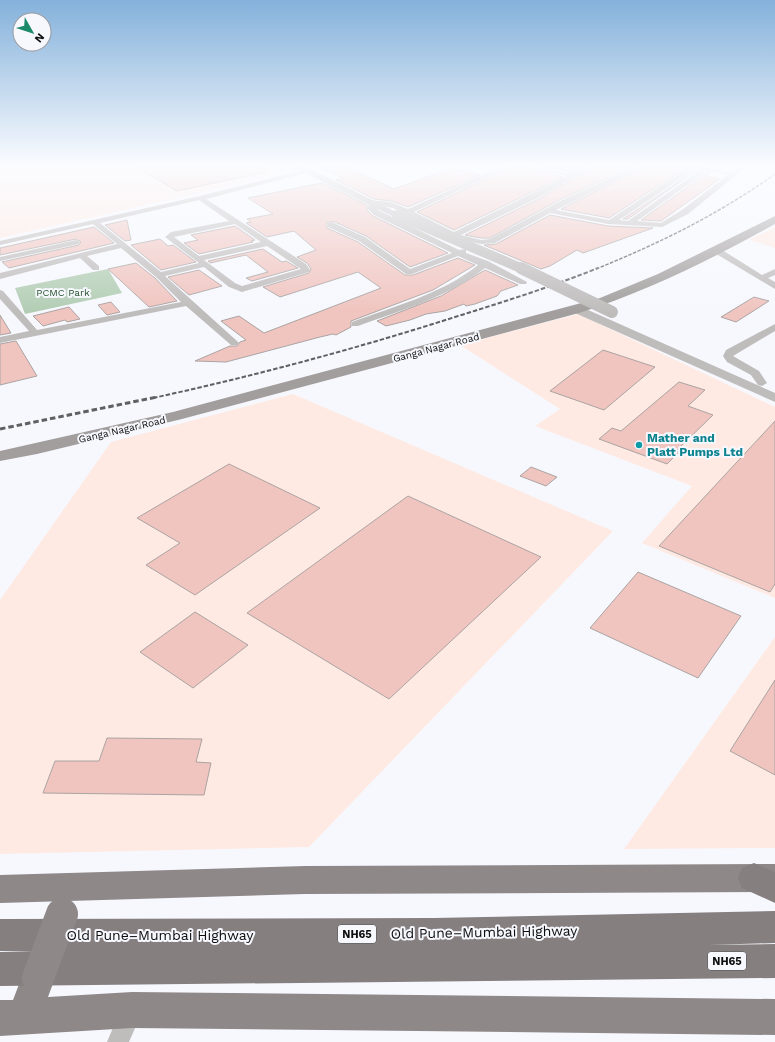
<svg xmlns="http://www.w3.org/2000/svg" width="775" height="1042" font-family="'Work Sans',sans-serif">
<rect width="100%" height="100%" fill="#f7f8fe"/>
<path fill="#feeae2" d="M0,167H268L283,174L0,238Z
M775,227V248L749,240Z
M578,314L775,407V598L642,543L692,486L535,426L560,409L460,345Z
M293,394L613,531L309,847L0,854V600L111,442Z
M775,637V848L624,849Z"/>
<path fill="#b2cdb4" d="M108,269L122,293L25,314L15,288Z"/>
<path fill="#f0c4bf" stroke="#aaa4a3" d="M136,167H264L265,172L177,191Z
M318,167H347L394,189L452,168L480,175L408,207L391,201L374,199L336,180L343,178Z
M511,167H530L532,169L563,177L454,230L417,212Z
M543,167H585L572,172Z
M593,167H632L557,201L490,238H481L465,235L537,200Z
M644,167H687L609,218L561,209Z
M695,171L628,219H623Z
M707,173H710L706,176L720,179L661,221L641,220Z
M322,183L367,205V210L373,216L448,253L410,267L366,236L335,222H327V228L358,242L405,275H413L458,258L475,265L433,290L351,321V327L336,335L333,334L320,337L226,362L195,361L230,346H237L240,342L246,340L221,321L239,316L264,333L381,288L358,272L280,297L263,287L309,273L311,269L307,263L297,257L316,250L294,231L267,237L246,223L251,222L247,219L273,214L248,198Z
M550,215L608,226L653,228L583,253L577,250L550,266L541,269L484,245L496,244Z
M127,220L131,240L125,241L105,225Z
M235,226L255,240L251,241L253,242L199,254L184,243L198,240L191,235Z
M94,227L114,243L9,268L2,262L79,245L81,242L76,239L0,255V248Z
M160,239L168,246L173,245L196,262L161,270L131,245Z
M263,249L282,262L286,261L298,268L252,281L246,278L268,272L246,255L210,263L208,261Z
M136,263L155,278L177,301L149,307L108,269Z
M199,270L222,286L189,295L168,277Z
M485,270L518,285L501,291L497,296L475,304L466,306L464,304L445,311L426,314L410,320L386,326L377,321L441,296Z
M754,297L769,301L736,322L721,317Z
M111,302L120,312L107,315L98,305Z
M69,307L80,319L67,322L65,320L43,326L33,316Z
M0,315L11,333L0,335Z
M16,341L37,376L0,385V344Z
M603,350L655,367L604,410L550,391Z
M679,382L705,390L688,406L713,415L676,451L679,452L667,464L599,439L612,428L621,431Z
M775,421V584L770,592L659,546Z
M229,464L320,508L195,595L146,565L180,543L137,518Z
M531,467L557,477L546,486L520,476Z
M408,496L541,557L389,699L247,613Z
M638,572L741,616L698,678L590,628Z
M195,612L248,645L193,688L140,652Z
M775,680V775L730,751Z
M107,738L202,739L196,762L211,763L204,795L43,793L55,761H99Z"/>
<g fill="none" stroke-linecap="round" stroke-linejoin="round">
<path fill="#bfbcbc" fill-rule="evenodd" d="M500,167H508L414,212L454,232L567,176L532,168L531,167C545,167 558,173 572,173C578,173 583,167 592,167L536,199L461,235L481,240L490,239L558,202L635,167H643L556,210L609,220L689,167H706L732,172L739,167H746L688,214L662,227L608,224L550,213L495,243L481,244L453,238L393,208L376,205V208L380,211L459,250L466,249V253L488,261L527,282L526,284H520L485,268C448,297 402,310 358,326H352V322C395,306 442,294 478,265L458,256L412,274H406L359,241L328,227V223H334L365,237L410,269L452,253L374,215L368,209L369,200L390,202L408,209ZM695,169L700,170L628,221L619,220ZM707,171L728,175L682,210L661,223L637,221Z
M308,169L311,171L310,172L206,199L306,264L310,270L309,272L242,292L229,287L204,267L165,276L237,341L239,343L237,345H231L186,306L0,343V337L29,331L0,299V290L3,291L37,330L181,302L156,277L121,248L87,256L99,266V270H93L80,258L0,279V273L117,244L93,224L0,245V241L200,196ZM199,200L229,221L171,232L165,237L199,263L161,272L100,223ZM235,224L261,242L199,256L174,237ZM267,246L301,269L242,286L235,283L204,260Z
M76,240L80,242L79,244L0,261V257Z
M713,248H719L762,275L775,269V275L768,278L775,282V289L713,252Z
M775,324V331L733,356L759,371L767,383L762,386L758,385L751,375L727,362L723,356L726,350Z
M131,1001L139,1004L142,1012L129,1042H107L123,1004Z"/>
<path fill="#bfbcbc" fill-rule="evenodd" d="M291,167H303L311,169L402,215L397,218L394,217L305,173L292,169Z
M579,306L775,393V402L575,313L573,310Z"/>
<path fill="#a29e9e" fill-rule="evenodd" d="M775,216V224C712,259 648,291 579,313L182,419L37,454L0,461V451L173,412L600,298L658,274Z"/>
<path fill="#8e8889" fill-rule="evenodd" d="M775,864V892L305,894L0,903V875L305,866Z
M38,961L50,966L55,978L48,997L132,992L775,999V1035L132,1028L0,1036V1000H13L26,966Z"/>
<path fill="#857f80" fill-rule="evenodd" d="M754,863L775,872V903L742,888L738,878L742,868Z
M775,911V943L709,945L775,944V978L0,986V952L35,951H0V919L434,918Z"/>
<path stroke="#606063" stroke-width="1.5" stroke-dasharray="3.5 1.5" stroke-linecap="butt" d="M596,269C660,243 719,214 775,174"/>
<path stroke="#606063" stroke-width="2" stroke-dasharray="4.5 2" stroke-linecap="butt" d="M153,398C254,376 355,349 455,317C503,302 551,287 598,268"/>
<path stroke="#606063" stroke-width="3" stroke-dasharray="5.5 3" stroke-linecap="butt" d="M0,429L157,397"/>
<path stroke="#bfbcbc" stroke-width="10" d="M397,215L523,269"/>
<path stroke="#bfbcbc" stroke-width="12" d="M521,268L612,312"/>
<path stroke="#8e8889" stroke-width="32" d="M38,978L62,914"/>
</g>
<linearGradient id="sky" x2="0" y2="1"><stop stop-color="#84b1db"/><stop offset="0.53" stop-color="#fbfcff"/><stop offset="1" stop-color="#fbfcff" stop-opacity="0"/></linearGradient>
<rect width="775" height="313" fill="url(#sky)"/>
<circle fill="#0f9aa8" stroke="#f7f8fe" stroke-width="1.5" cx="639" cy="445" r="4"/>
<g text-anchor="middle" stroke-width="4" stroke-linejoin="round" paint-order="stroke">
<g font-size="10" fill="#25522c" stroke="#f7f8fe">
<text x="63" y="296">PCMC Park</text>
</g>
<g font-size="10" fill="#0d0d0e" stroke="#f7f8fe">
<text transform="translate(436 347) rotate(-15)" y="4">Ganga Nagar Road</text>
<text transform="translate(122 429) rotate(-13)" y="4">Ganga Nagar Road</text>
</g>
<g fill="#f7f8fe" stroke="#535456" stroke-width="1">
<rect x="338" y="925" width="38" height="18" rx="3"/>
<rect x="708" y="952" width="38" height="18" rx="3"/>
</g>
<g font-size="11" font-weight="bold" fill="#0d0d0e">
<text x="357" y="938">NH65</text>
<text x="727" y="965">NH65</text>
</g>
<g font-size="12" font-weight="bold" fill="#0d838f" stroke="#f7f8fe" text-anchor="start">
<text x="647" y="442">Mather and<tspan x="647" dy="14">Platt Pumps Ltd</tspan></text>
</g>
<g font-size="14" fill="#0d0d0e" stroke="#f7f8fe">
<text transform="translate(484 932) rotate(-1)" y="5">Old Pune–Mumbai Highway</text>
<text x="160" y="940">Old Pune–Mumbai Highway</text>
</g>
</g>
<g transform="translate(32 32) rotate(129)"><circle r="19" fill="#f7f8fe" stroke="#999a9e"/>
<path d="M0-3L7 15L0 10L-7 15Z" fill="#1c8a69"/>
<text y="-6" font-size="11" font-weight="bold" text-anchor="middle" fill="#0d0d0e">N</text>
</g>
</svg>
